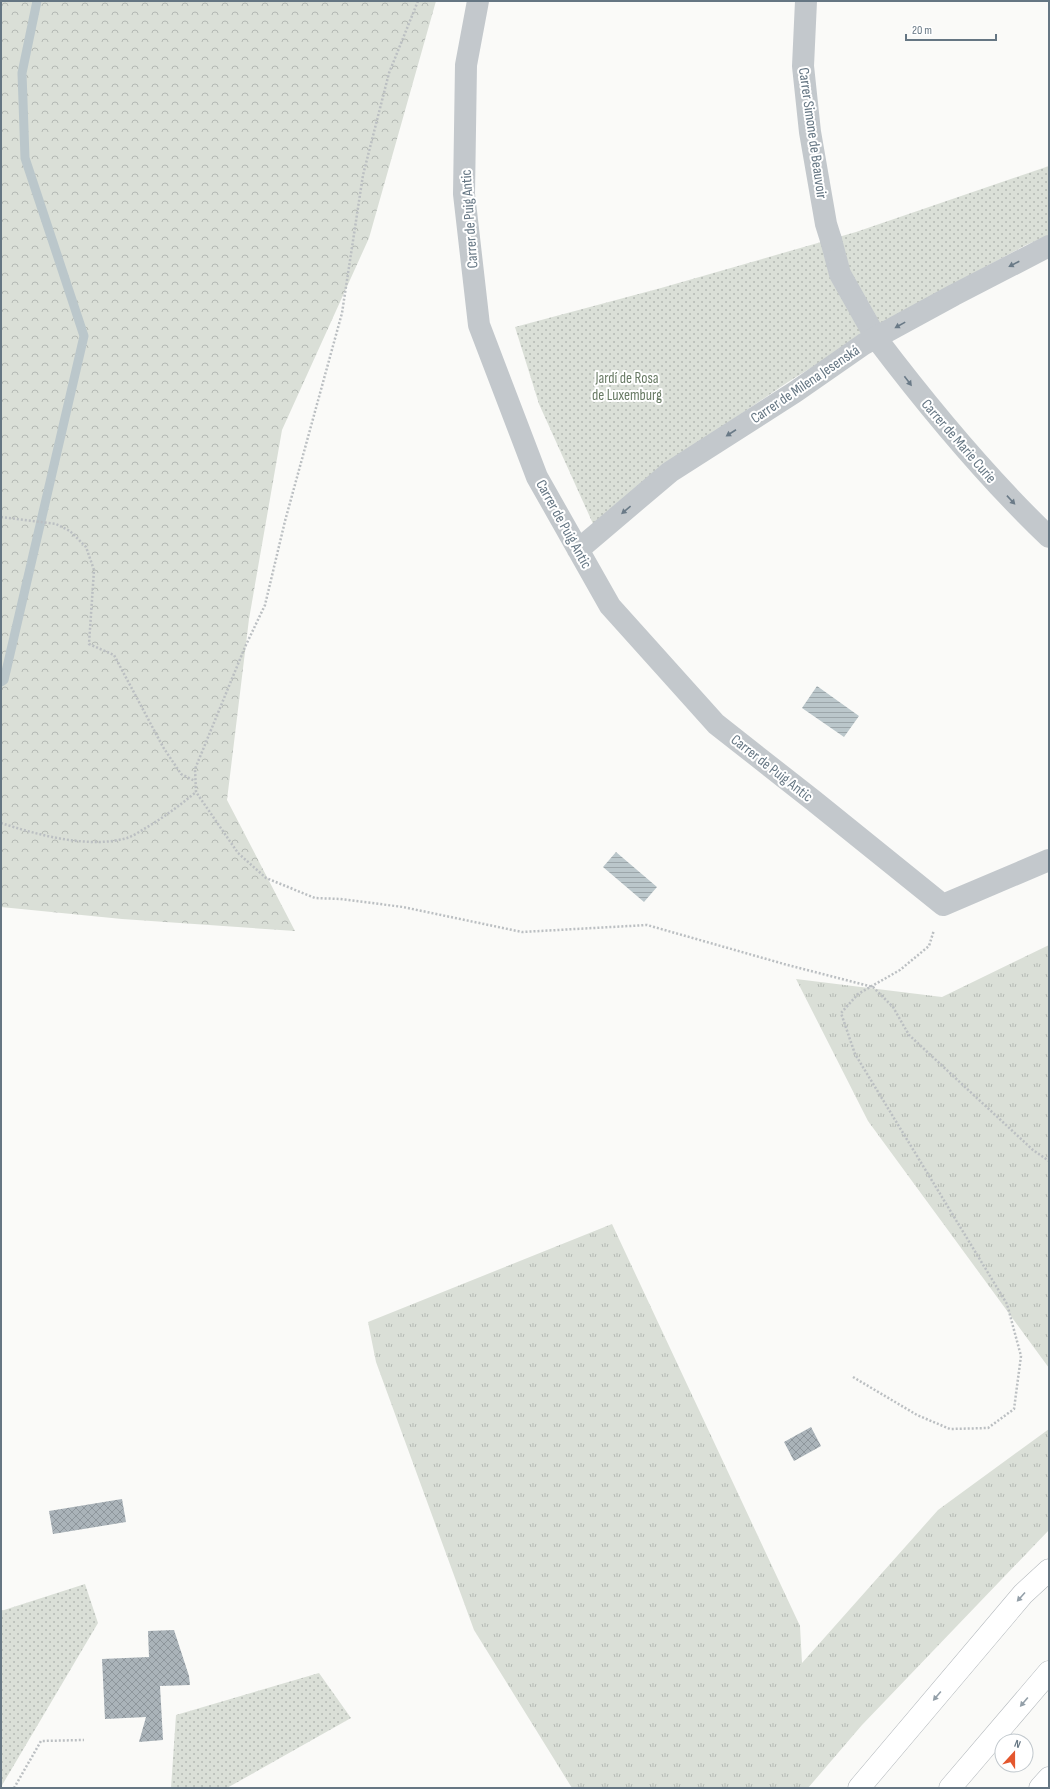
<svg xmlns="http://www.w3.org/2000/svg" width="1050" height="1789" font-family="'Sofia Sans Condensed',sans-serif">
<defs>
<pattern id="grass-tufts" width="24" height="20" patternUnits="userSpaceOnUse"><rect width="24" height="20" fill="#dadfd7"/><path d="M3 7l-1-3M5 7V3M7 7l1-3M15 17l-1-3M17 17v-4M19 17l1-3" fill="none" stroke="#b4b9b4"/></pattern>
<pattern id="forest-crowns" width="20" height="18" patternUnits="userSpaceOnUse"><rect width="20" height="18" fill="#dadfd7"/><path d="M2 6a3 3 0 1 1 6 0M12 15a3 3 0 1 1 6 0" fill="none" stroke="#b4b9b4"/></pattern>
<pattern id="garden-dots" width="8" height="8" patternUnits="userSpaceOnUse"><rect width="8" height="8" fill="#dadfd7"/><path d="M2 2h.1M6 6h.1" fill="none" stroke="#b4b9b4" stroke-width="1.8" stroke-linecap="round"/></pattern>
<pattern id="water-rules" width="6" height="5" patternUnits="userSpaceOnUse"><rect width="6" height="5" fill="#bbc7cb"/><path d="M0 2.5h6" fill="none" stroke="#9ca6aa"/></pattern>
<pattern id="building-cross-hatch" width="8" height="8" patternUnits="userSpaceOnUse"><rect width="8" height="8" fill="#aab3b9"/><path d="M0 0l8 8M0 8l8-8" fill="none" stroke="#8e969c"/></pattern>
</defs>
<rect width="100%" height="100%" fill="#fafaf8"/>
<path fill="url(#grass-tufts)" d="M1049,945V1368L868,1121L796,979L942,997Z
M612,1224L800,1626L802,1663L938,1510L1049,1429V1530L862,1725L808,1788H572L474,1630L376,1362L368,1322Z"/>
<path fill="url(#forest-crowns)" d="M1,1H436L369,238L282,430L249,619L227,800L295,931L122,919L1,907Z"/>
<path fill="url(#garden-dots)" d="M1049,166V235L1026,245L898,314L788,382L669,463L594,526L539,404L515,327L661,288L856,232Z
M85,1584L98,1623L1,1787V1611Z
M319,1673L351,1718L227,1788H171L176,1715Z"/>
<path fill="url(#water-rules)" d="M817,686L859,716L844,737L802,708Z
M616,852L657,887L644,902L603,867Z"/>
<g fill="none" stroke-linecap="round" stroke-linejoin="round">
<path stroke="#bbc7cb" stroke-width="9" d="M1,682L4,680L84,336L25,158L22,73L37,1"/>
</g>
<path fill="url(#building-cross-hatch)" d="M811,1427L821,1446L794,1461L784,1442Z
M122,1499L126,1522L53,1534L49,1511Z
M174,1630L189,1676L190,1685L160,1686L163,1740L139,1742L146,1717L105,1719L102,1659L149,1657L148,1631Z"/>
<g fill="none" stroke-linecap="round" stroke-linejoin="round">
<g stroke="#b4b9bd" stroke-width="23">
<path id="motorway" d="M859,1788L1023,1594L1049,1570
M950,1788L1049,1672
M1040,1788L1049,1778"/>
</g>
<path stroke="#bbbfc2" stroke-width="2.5" stroke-dasharray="2 2" stroke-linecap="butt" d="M418,1L389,73L363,175L342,313L285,521L265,605L245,647L195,769L196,792L238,853L266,878L315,898L340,899L403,907L522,932L647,925L784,964L873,987L893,1007L909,1035L1033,1150L1049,1161
M1,517L56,524L70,531L86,547L94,570L89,644L114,655L163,747L181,774L195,781
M1,823C38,835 89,849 127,838C133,836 139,832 144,829C163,818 179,806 196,792
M853,1377L917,1415L950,1429L988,1428L1014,1409L1021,1356L1007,1304L855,1054L841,1013L858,994L900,970L929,946L934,930
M14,1788L41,1741L84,1740"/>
<path stroke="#c3c8cc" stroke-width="22" d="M831,240L840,274L876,338"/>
<path stroke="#c3c8cc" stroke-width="22" d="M478,1L466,65L464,194L479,325L537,477L610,606L716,724L814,801L943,905L1049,860
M806,1L803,66L810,132L826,224L831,240
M876,338C929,408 985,476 1049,537
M578,550L670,472L795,392L864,344L954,295L1049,246"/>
<use href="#motorway" stroke="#fff" stroke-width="22"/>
</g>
<defs><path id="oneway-solid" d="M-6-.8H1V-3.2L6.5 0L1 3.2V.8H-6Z"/></defs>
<g fill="#6a7a87">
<use href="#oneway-solid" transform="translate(1014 264) rotate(153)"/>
<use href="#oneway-solid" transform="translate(900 325) rotate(151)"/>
<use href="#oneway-solid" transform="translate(908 381) rotate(53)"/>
<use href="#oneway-solid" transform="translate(731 433) rotate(147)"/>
<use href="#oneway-solid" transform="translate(1011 500) rotate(47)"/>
<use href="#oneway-solid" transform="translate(626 510) rotate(140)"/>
</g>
<g fill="#939fa8">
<use href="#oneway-solid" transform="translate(1021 1597) rotate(132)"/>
<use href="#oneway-solid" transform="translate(937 1696) rotate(130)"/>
<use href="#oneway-solid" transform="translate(1024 1702) rotate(130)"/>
</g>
<g text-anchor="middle" stroke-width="4" stroke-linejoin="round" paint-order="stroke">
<g font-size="15" fill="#657683" stroke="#fff">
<text transform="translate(813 133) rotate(82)" y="5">Carrer Simone de Beauvoir</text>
<text transform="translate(469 219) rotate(-94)" y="5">Carrer de Puig Antic</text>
<text transform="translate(805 384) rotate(-34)" y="5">Carrer de Milena Jesenská</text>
<text transform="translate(959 441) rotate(49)" y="5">Carrer de Marie Curie</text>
<text transform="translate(564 524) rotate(61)" y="5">Carrer de Puig Antic</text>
<text transform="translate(772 768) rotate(38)" y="5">Carrer de Puig Antic</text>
</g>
<g font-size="15" fill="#687a64" stroke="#fff">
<text x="627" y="383">Jardí de Rosa<tspan x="627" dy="17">de Luxemburg</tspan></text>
</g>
</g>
<rect width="1050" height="1789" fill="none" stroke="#657683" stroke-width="4"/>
<g transform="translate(1014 1753) rotate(21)"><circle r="19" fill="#ffffff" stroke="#c1c8cd"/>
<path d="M0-3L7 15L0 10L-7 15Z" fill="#e4572e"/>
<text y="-6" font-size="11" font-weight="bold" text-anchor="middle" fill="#657683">N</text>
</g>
<path d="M906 34v6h90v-6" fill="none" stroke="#657683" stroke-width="2"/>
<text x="912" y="34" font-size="12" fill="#657683" stroke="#ffffff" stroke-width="3" paint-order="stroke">20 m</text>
</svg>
